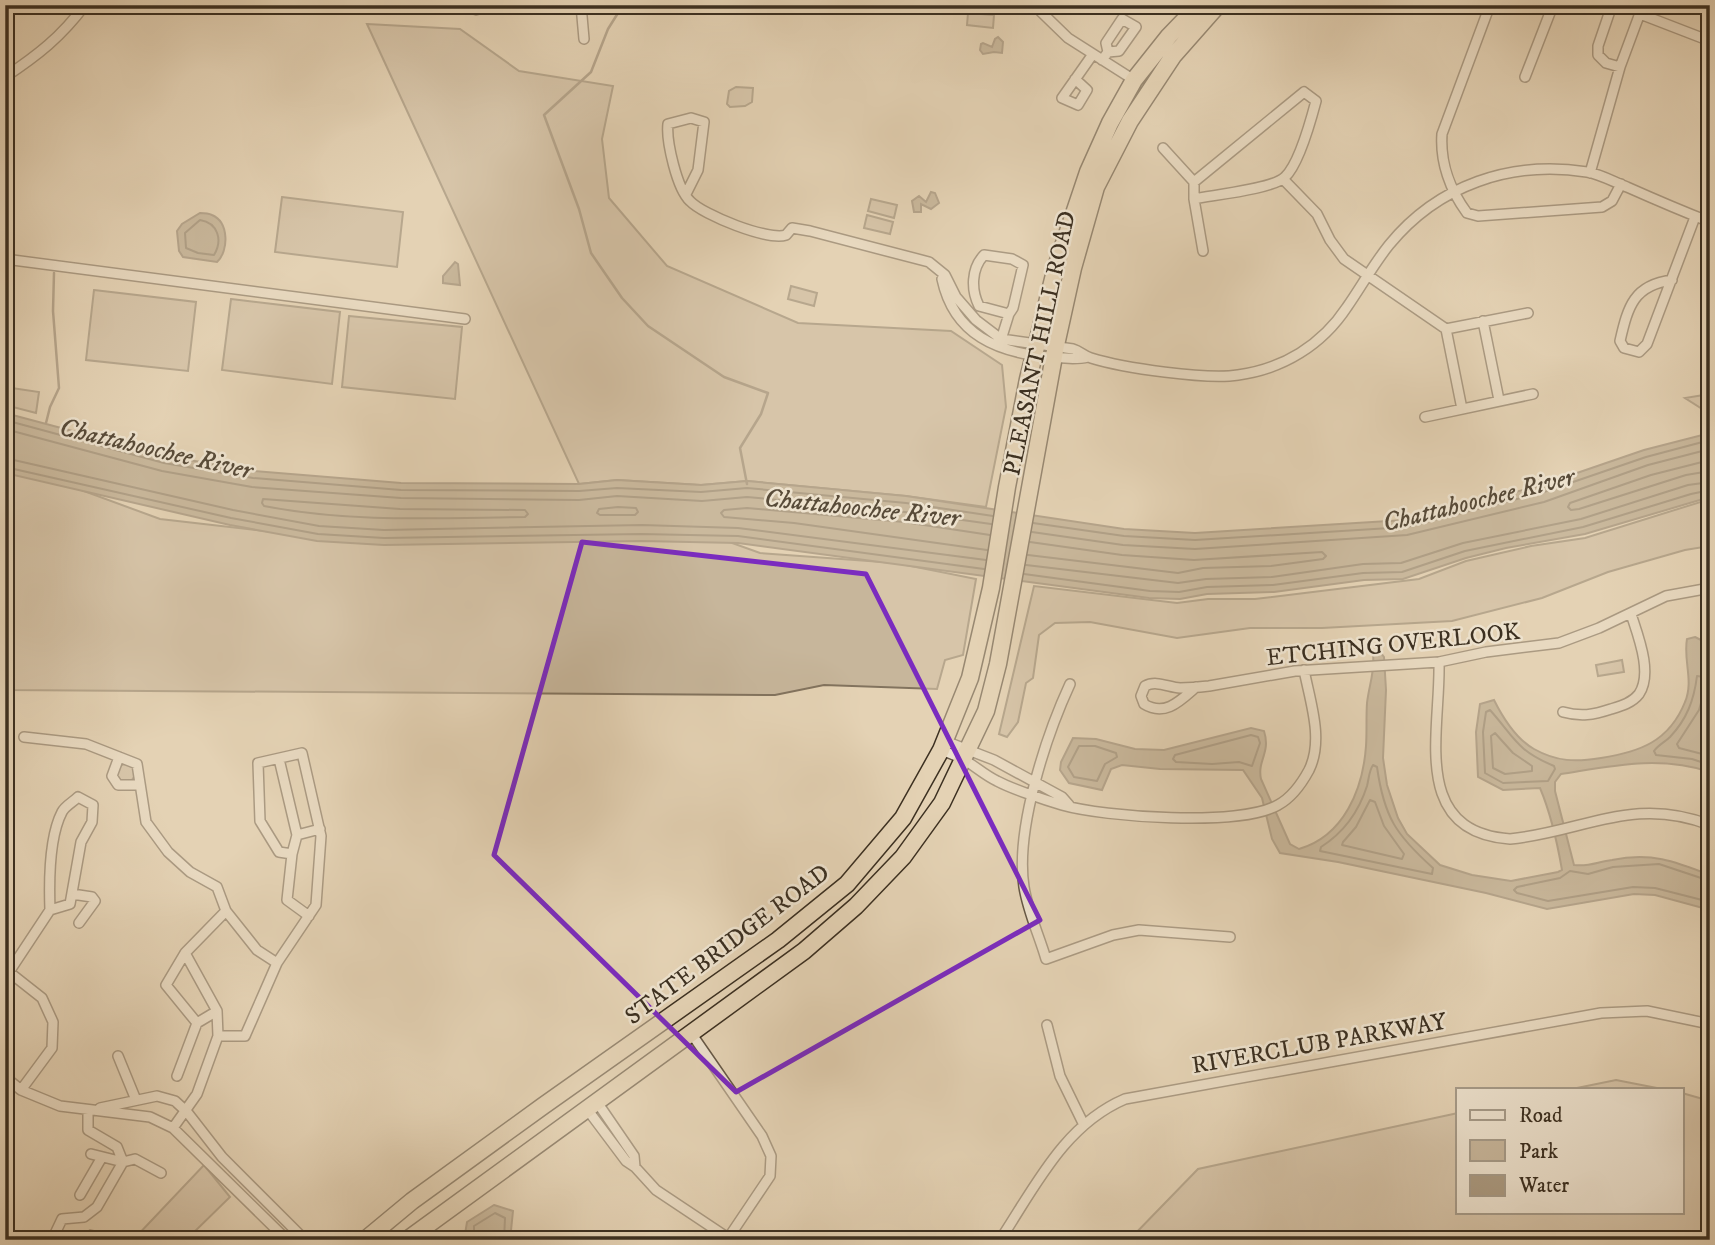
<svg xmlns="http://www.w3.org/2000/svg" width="1715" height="1245" font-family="'IM FELL DW Pica',serif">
<rect width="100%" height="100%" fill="#e4d2b4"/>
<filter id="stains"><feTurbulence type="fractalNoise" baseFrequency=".00286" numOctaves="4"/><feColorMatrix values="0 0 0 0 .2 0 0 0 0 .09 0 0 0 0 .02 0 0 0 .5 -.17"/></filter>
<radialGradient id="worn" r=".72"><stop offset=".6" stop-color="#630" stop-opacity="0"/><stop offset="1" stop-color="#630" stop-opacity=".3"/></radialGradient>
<path fill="#c7b69b" stroke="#82735e" stroke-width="2" d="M968,13L994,15L993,28L967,25Z
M367,24L460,29L519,71L613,86L602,139L609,198L667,266L798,323L951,331L1002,365L1006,407L986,507L906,496L747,481L701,485L617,480L579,484Z
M736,87L753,88L752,102L745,106L730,107L727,104L729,91Z
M282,197L403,212L397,267L275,252Z
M871,199L897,205L894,218L868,211Z
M867,215L893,222L890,234L864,228Z
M791,286L817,293L814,306L788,299Z
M94,290L196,302L188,371L86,360Z
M231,299L340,312L332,384L222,370Z
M349,316L462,327L455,399L342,387Z
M5,387L39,392L36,413L5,405Z
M1710,394V414L1685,398Z
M5,462L160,519L282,533L696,530L760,553L896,563L976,579L963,655L945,660L937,689L824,685L775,695L5,690Z
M1710,499V546L1685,550L1608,572L1542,598L1452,621L1322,628H1250L1177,638L1090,622L1055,623L1039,635L1033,678L1026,683L1018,722L1007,737L999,734L1034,586L1177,603L1208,599H1255L1419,579L1466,561L1531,546L1585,538Z
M1622,660L1624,672L1598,676L1596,665Z
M117 773a9 9 0 1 1 18 0a9 9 0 1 1-18 0Z
M1616,1080L1662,1089H1572Z
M1682,1093L1710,1101V1240H1129L1198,1169L1458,1113V1212H1682Z
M204,1165L230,1197L186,1240H133Z
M90,1230L130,1240H77Z"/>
<path fill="#ab9b82" stroke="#7f705b" stroke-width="2" d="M464,5H513L476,15L470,13Z
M998,37L1003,42L1002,53L994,52L983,54L980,50L981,44L983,43L992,47L995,39Z
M931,192L935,193L939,203L931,209L921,204V212H914L912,201L919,196L926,202Z
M200,213C204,213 208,213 212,215C229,222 229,251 217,262L183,257L179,251L177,231L182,224Z
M455,262L458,264L460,285L443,283V276Z
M5,413L166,456L253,471L401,483L579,484L617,480L701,485L747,481L906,496L1124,529L1195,533L1405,520L1539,486L1644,450L1710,433V497L1585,534L1506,548L1466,558L1403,579L1364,580L1274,592L1207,594L1180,599L1149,598L738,543L641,541L384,545L317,541L230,525L5,473Z
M1695,637L1701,640L1710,689V772C1659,755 1612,766 1561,774L1555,782V791L1574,865C1589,867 1597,862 1612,860C1651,852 1674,861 1710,875V910L1655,895L1634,894L1547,909L1486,893L1338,862L1280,853L1272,839L1262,798L1243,770L1160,769L1122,765L1111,769L1102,790L1069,783L1060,770L1061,762L1073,738L1096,739L1135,749L1164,750L1251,728L1264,731C1271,753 1257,760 1261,779L1290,844L1299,849C1344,836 1363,789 1366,746C1367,732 1366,717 1367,703C1369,685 1375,672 1373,654L1381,653L1384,657L1386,690L1383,758L1387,785L1398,818L1407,834L1440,865L1472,875L1511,881L1558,872L1562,870C1557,841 1551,814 1540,788L1503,790L1478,777L1476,732L1480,704L1494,700C1503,718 1516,739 1534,749C1557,762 1576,762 1601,758C1639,752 1669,742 1685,702C1694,681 1683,660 1687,639Z
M494,1205L513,1211L510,1240H468L465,1234L467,1222Z"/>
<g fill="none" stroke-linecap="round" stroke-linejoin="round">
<path stroke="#746652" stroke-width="2" d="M200,220C218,223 223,240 214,255L198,253L186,248L185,233Z
M5,420L164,463L253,478L401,490L579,491L617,488L701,492L747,488L906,503L993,516
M5,429L162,471L252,487L401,498L579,500L617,496L702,501L747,497L905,512L991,524
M5,458L233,510L319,526L384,530L642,525L738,528L986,560
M1710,460L1651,475L1570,503L1568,507L1571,510L1579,509L1686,475L1710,471
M5,467L231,518L318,534L384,538L641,534L738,536L984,569
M263,499L400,509L525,510L528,514L525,517C437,518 351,523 264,506L262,503Z
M618,507L636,508L638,512L635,515H600L597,513L599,509Z
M1033,523L1124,536L1195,540L1406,527L1541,493L1646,457L1710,440
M1032,532L1123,545L1195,549L1407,535L1544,502L1648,465L1710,449
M987,550L794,523L724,517L721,513L724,510L747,508L904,522L990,535
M1028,555L1178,573L1203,568L1271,566L1323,559L1326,556L1322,552L1194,560L1122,555L1030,542
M1026,565L1178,583L1206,579L1272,577L1363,564L1401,563L1463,543L1581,519L1688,485L1710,482
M1024,574L1150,591L1179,592L1207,587L1273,585L1363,573L1402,572L1465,551L1583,527L1691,494L1710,490
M1710,678L1697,676C1694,700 1687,719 1670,737C1665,742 1658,745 1654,751L1656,755L1692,759L1710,765
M1710,687L1705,689L1699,710L1677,744L1679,748L1710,756
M1490,710C1515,738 1516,750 1554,766L1555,769L1548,781L1503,783L1485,773L1483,732L1486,712Z
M1495,733L1513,753L1532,766V771L1505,774L1493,768L1491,736Z
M1251,735L1258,737L1260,743L1252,766L1239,762L1212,764L1176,762L1173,759L1175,755Z
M1079,746H1095L1116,753L1117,757L1105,764L1097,781L1074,777L1068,767Z
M1373,765L1377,767C1384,817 1396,835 1433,868L1432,874L1320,851L1321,847C1343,833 1359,811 1367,786C1369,778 1369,771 1373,765Z
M1370,800L1375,802L1384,826L1404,854L1402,859L1342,845L1343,842L1356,827Z
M1710,881L1659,864L1613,867L1588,874L1570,871L1560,878L1517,887L1514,890L1517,893L1548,901L1633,887L1655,888L1710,902
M474,1240V1226L495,1213L505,1218L504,1240"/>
<path stroke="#7f705b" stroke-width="2.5" d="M623,5L608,29L591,72L544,115L579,209L591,253L622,298L648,326L724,377L768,393L761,414L740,448L747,484
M46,423L50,407L59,388L53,311L54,273"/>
<g stroke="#665846" stroke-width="12">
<path id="street" d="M581,5L584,39
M1034,5L1068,38L1134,80
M1490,5L1442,134C1440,162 1450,190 1467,213L1478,216L1602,207L1612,201L1621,184
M1612,5L1598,46V55L1606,63L1620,67
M1640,14L1710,41
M1102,60L1108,52L1119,51L1136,27L1122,19L1106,43L1108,52
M5,77C38,55 61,37 85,5
M1525,77L1553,5
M1075,79L1087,90L1078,105L1062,98L1093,54
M1163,148L1194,182
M1590,173L1620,67L1643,5
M1283,179L1317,214L1330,240L1344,259L1446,329L1462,409
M686,194L698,170L704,122L691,118L668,124C666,141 677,189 690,201C703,215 768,241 786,235L792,228L810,231L929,262L945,275L956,297L976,320L1001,339L1073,349C1080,351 1084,356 1091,358C1123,368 1207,380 1238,375C1283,369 1322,345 1347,307C1361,287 1373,265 1389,245C1438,185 1511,160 1587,172C1600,174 1614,182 1627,187C1654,199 1682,211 1710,222
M1194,199C1213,195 1273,189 1285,177C1299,164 1311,120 1316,101L1304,92L1194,182V199L1203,251
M984,255L1012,259L1023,265L1013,308L1009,314L979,306C971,290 971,269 984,255Z
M5,259L465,319
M942,279C954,335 998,353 1050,357C1063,358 1075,360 1088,357
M1672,280C1634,285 1628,306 1620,341L1624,348L1639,352L1647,344L1695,217
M1483,321L1499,400
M1446,329L1528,313
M1000,343L1009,314
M1425,417L1533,394
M1439,662C1441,730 1409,832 1510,839C1583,832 1633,795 1710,825
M1070,684C1046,736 1015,830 1024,887C1028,912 1039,935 1046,959L1113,935L1139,930L1230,937
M1196,687C1180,701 1165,717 1144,704L1141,696L1145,686C1156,680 1168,687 1180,688C1189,688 1200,687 1209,686L1295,671L1439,662L1486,652L1559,643L1599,628L1666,596L1710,588
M1563,712C1581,717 1593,715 1611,709C1621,706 1632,703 1639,694C1653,673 1638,636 1631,614
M24,737L86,744L137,764L146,822L168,852L190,872L217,887L226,911
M945,741L994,760L1062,797L1069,805
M941,750C949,753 958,756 966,761C976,767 986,776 997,781C1012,789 1045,800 1062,805C1104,817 1240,827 1278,805C1291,798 1302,783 1309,770C1324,740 1310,701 1304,670
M119,757L112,776L118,785H140
M279,759L297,835
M292,854L297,835L320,829
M72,894L92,897L95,901L79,923
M50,910C49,883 49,837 62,812C65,806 73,802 78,797L93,805L92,822L81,842L70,904L50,910L9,972L42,998L53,1022L52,1048L21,1090L60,1106L150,1117L173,1128L287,1240
M185,953L166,985L197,1023L217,1011
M1047,1025L1060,1076L1083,1123
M691,1033L762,1136L771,1156L770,1176L727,1240
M218,1036L217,1011L185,953L226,911L257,950L277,963
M118,1056L136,1100
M177,1076L197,1023
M5,1077L21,1090
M597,1102L634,1156L635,1167
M100,1108L157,1096L175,1101L187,1112L222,1157L305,1240
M587,1109L626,1161L635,1167L656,1190L728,1238
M173,1128L197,1094L218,1036H245L277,963L316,905L321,836L302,753L258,763L260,821L279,852L292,854L287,900L309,916
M91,1154L123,1162L135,1159L161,1173
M80,1195L102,1157
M52,1240L62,1219L84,1217L97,1207L123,1162L117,1147L88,1130V1111
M1000,1240C1035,1187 1064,1125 1125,1099L1601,1013L1647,1011L1710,1024"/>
</g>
<g stroke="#3c3021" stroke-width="19">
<path id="highway" d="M365,1240L412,1201L543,1106L778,940L847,884L903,818L941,750L970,678L991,588L1007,487L1028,379L1056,267L1088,172L1110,123L1134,80L1169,36L1199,5
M407,1240L804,951L856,906L903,857L942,803L986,711L998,664L1056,345L1073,268L1096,187L1130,121L1173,56L1218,5"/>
</g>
<use href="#street" stroke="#ede2ce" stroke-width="9"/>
<use href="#highway" stroke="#e4d2b4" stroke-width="16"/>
</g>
<path d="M0 0H1715V1245H0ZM582,542L866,574L1040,920L736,1092L494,855Z" fill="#e4d2b4" fill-opacity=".55" fill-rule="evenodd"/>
<path fill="none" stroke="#7b2cbf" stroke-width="5" stroke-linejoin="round" d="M582,542L866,574L1040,920L736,1092L494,855Z"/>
<g text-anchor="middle" stroke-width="5" stroke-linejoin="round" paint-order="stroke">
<g font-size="24" fill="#3c3021" stroke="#ede2ce">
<text transform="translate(1039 343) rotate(-78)" y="8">PLEASANT HILL ROAD</text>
<text transform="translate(1393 644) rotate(-6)" y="8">ETCHING OVERLOOK</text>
<text transform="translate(727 944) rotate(-37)" y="8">STATE BRIDGE ROAD</text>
<text transform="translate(1319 1043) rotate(-10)" y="8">RIVERCLUB PARKWAY</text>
</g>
<g font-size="26" font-style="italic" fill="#584b39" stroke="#ede2ce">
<text transform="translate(156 448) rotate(13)" y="9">Chattahoochee River</text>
<text transform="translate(1478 499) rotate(-14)" y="9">Chattahoochee River</text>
<text transform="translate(862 507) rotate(6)" y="9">Chattahoochee River</text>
</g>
</g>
<rect width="1715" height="1245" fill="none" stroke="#e4d2b4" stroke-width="28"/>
<rect x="7" y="7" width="1701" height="1231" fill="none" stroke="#3c3021" stroke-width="3.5"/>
<rect x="14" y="14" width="1687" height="1217" fill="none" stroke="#3c3021" stroke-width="2"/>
<rect x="1456" y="1088" width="228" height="126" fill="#ede2ce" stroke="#a69b89" stroke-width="2"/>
<rect x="1470" y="1110" width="35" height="10" fill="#ede2ce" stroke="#a69b89" stroke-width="2"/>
<text x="1519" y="1122" font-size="21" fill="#3c3021">Road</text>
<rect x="1470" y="1140" width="35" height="21" fill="#c7b69b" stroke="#a69b89" stroke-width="2"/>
<text x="1519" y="1158" font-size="21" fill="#3c3021">Park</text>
<rect x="1470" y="1175" width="35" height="21" fill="#ab9b82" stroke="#a69b89" stroke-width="2"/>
<text x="1519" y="1192" font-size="21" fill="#3c3021">Water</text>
<rect width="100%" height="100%" filter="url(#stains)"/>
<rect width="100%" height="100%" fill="url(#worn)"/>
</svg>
